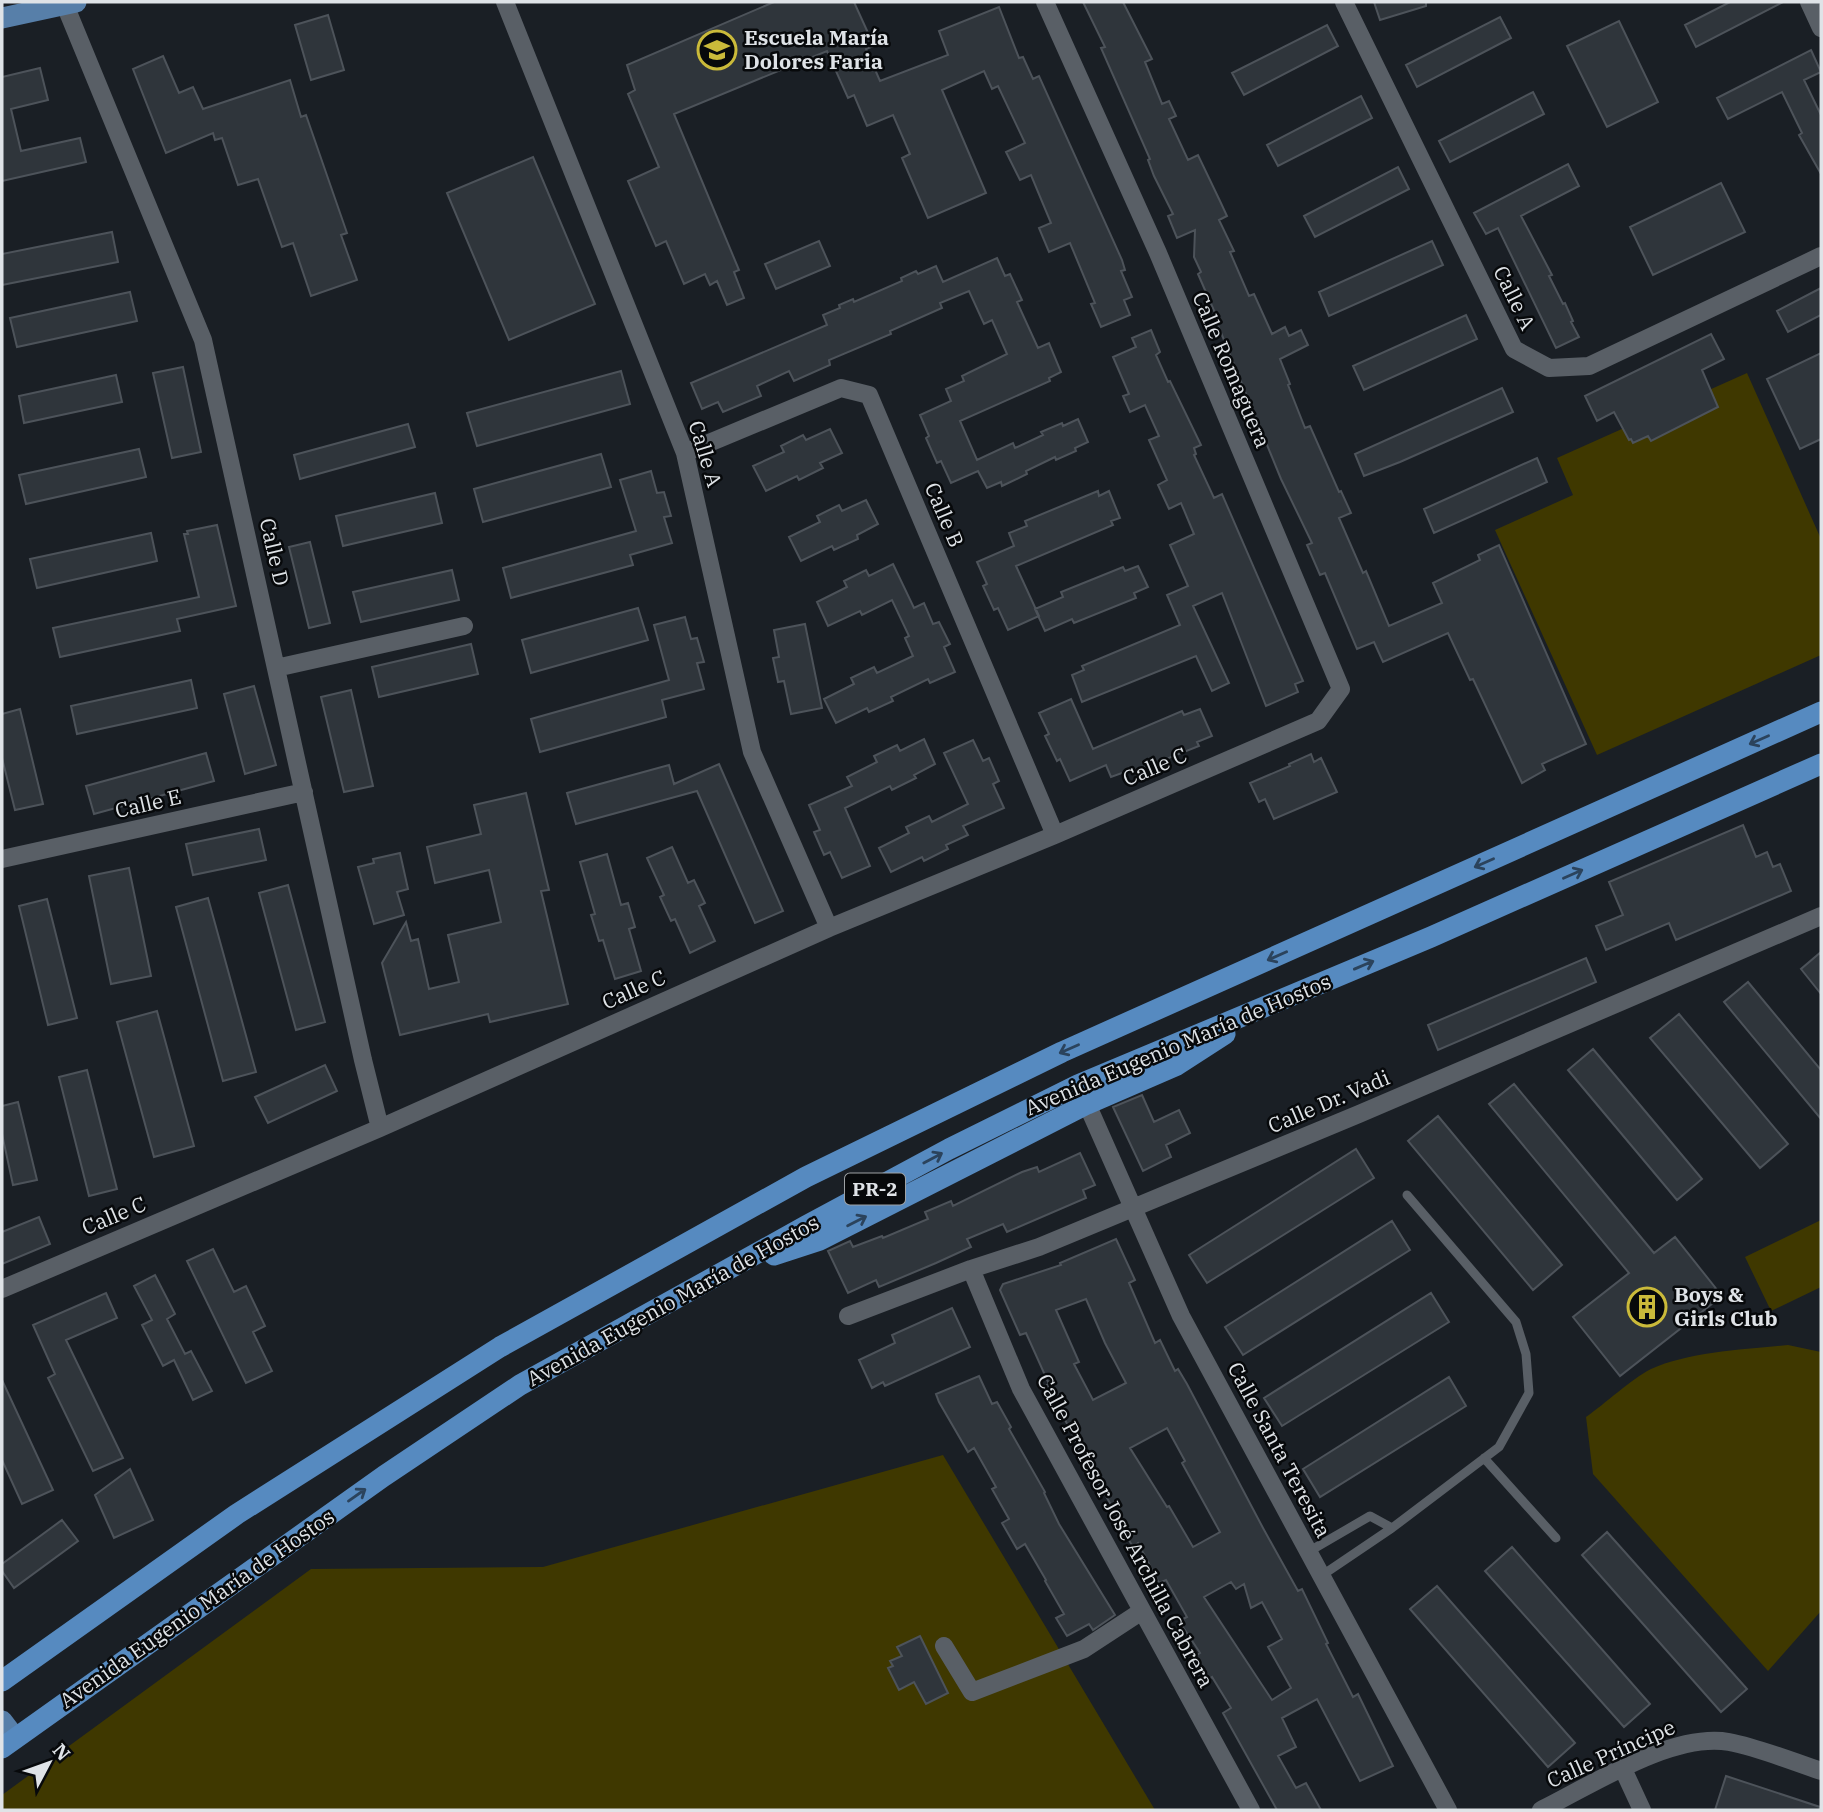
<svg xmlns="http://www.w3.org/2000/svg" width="1823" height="1812" font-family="'IBM Plex Serif',serif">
<rect width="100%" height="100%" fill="#1a1f25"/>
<path fill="#3f3800" d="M1747,373L1821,539V655L1597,755L1495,530L1573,495L1557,458Z
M1821,1220V1287L1771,1311L1745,1257Z
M1788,1345L1821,1352V1611L1768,1671L1593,1474L1586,1417C1605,1404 1631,1379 1651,1369C1688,1352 1747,1349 1788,1345Z
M943,1455L1155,1810H2V1795L311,1569L543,1567Z"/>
<path fill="#2f353b" stroke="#4d535a" stroke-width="2" fill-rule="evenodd" d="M774,2H854L874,46L866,49L880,81L948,55L939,31L999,7L1019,58L1023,57L1033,79L1039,76L1122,260L1125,270L1121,271L1132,297L1124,300L1130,315L1101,327L1091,304L1095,303L1070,243L1049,252L1039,228L1051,223L1031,175L1020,180L1006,152L1025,143L998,86L992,89L984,71L942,90L986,193L928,218L902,158L910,154L893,115L867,126L854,95L848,98L827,51L674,114L739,270L734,272L744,298L727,305L717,281L710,285L705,274L684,284L666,241L656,246L628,181L659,167L628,94L635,90L627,65Z
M1083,2H1123L1152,59L1145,62L1162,104L1169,101L1176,116L1169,119L1188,160L1198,155L1220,201L1227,216L1219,220L1234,251L1230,252L1249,296L1254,294L1272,334L1285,327L1289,336L1301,330L1308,345L1280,359L1290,384L1288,385L1305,428L1310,426L1339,492L1341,491L1351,513L1339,518L1363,573L1366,571L1389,626L1442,603L1433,583L1480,560L1478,555L1499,545L1586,744L1542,764L1545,770L1522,783L1473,679L1470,680L1448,633L1383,662L1374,642L1357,649L1325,573L1320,575L1307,545L1312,543L1281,479L1217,323L1219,322L1198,274L1201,272L1194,257L1195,230L1177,238L1168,216L1173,214L1154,176L1148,160L1150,159L1101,48L1105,47Z
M1374,2H1426V6L1380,20Z
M1730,2H1783L1696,47L1685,25Z
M328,15L344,70L311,80L295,25Z
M1500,17L1511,38L1417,87L1406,65Z
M1619,21L1658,102L1607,127L1567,46Z
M1327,25L1338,46L1244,95L1232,73Z
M1811,50L1821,72L1804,80L1821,115V174L1799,135L1802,133L1782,92L1728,119L1717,98Z
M163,56L179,93L193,87L203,109L290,80L301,117L306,115L347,233L341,235L357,280L311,296L293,243L282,247L258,179L238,185L222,138L215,140L213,133L166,153L133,69Z
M40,68L48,100L11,109L21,151L80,138L86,162L2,181V77Z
M1533,92L1544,114L1450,162L1439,141Z
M1361,96L1372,118L1278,166L1267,145Z
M533,157L595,304L509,340L447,193Z
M1568,164L1579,186L1521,216L1552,275L1549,276L1563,304L1565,303L1573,321L1571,322L1579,337L1556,348L1498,228L1486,234L1474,213Z
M1398,167L1409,189L1315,237L1304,216Z
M1721,183L1745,232L1653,275L1630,227Z
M112,232L118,262L2,285V254Z
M819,241L830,266L776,289L765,264Z
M1432,241L1443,265L1329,316L1319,292Z
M997,258L1005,276L1010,274L1022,300L1017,302L1038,348L1049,343L1061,372L1049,378L1050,381L960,421L977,460L1013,443L1015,448L1043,435L1041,432L1062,423L1063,426L1078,419L1088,442L1075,448L1076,451L1056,460L1055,457L1026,471L1027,474L1002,486L1001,482L987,488L978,471L951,483L941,461L937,463L926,438L929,436L920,415L951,401L946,389L964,381L962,376L1007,354L992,320L984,324L969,291L940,303L942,308L890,331L891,334L829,360L830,365L794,381L789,371L757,386L761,396L723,412L718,402L702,409L691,383L827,325L823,315L840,308L839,305L853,299L854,302L902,281L901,278L916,271L918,274L936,266L943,282Z
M1821,288V315L1788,332L1777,311Z
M130,292L137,321L17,347L10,318Z
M1466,315L1477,339L1364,390L1353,366Z
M1151,330L1160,352L1156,355L1168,382L1170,381L1201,445L1194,448L1196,454L1194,455L1214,498L1222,494L1303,681L1295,684L1298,692L1266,706L1222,593L1193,606L1229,683L1212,691L1196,656L1082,702L1072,675L1084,670L1082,666L1180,625L1167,595L1188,586L1170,545L1194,534L1181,503L1169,509L1158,485L1167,480L1149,440L1159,436L1145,405L1130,412L1123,396L1129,394L1113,357L1136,347L1132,338Z
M1711,334L1724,359L1702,370L1718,407L1651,441L1648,436L1633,443L1631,439L1629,440L1614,412L1597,421L1585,396Z
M1821,353V439L1800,449L1767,379Z
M183,367L201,452L172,458L153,373Z
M621,371L630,404L477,446L467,413Z
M116,375L122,402L24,423L19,396Z
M1502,388L1513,412L1400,462L1364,476L1355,454Z
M408,424L415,447L300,479L294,455Z
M830,429L842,453L820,463L823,468L799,480L797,476L766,491L753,466L784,452L781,446L803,435L806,440Z
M139,449L146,477L26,504L19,475Z
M601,454L611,487L483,522L474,489Z
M1537,458L1547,482L1434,533L1424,509Z
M651,471L657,493L664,492L671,516L664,517L672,543L630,555L633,565L511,598L503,568L636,531L620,480Z
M1098,491L1099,496L1109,491L1120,518L1111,521L1113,525L1016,566L1039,616L1008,630L998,608L994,610L983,586L987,584L977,562L1014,546L1009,533L1027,526L1025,521Z
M435,493L442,523L343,546L336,516Z
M866,500L878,524L857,535L858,539L834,550L832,546L801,561L789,537L820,522L817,516L839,505L842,511Z
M217,525L236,606L177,619L180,631L60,657L53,628L199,597L184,534H188L187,531Z
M151,533L157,561L37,588L30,559Z
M310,542L330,623L309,628L289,547Z
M893,564L914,608L924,603L933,624L939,622L950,644L944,647L955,672L930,683L928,679L891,697L893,701L869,712L867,708L836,723L824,699L854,684L851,678L874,667L877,673L913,656L905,638L909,636L892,600L862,615L860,611L828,626L817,602L847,587L844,581L866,570L869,576Z
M1138,566L1148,587L1134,593L1136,598L1074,623L1072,619L1045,631L1035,609L1063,597L1061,592L1081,584L1123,567L1125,571Z
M452,570L459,600L361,622L353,592Z
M638,608L648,640L531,673L522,640Z
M685,617L691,639L697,638L704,662L697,663L704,689L662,700L666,717L540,752L531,719L669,680L654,625Z
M805,624L822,708L791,714L784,681L778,682L773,658L779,657L774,630Z
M471,644L478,674L379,697L372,667Z
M191,680L197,708L77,734L71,706Z
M254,686L276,765L245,774L224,694Z
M351,690L373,786L344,792L321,697Z
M1071,699L1093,749L1182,711L1184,715L1200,709L1212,736L1197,742L1199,746L1131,773L1130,770L1111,777L1106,765L1070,781L1060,759L1057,761L1045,736L1049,734L1039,713Z
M20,709L43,804L15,810L2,758V714Z
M924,739L935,764L914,775L916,778L892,790L890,786L845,808L870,866L842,878L830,852L824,855L814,832L820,830L809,805L852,786L847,777L877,762L874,756L897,745L900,751Z
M973,740L983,761L989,758L999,781L993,784L1004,808L963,826L968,835L946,845L948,849L924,861L922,857L891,872L879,848L909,833L906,827L929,816L932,822L968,804L944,753Z
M206,753L214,781L94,814L86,786Z
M1311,754L1314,762L1321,758L1337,792L1274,819L1265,799L1259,802L1250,783L1290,766L1289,764Z
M719,764L783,911L755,923L697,791L576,824L567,793L669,765L674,784Z
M526,793L549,890L541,891L568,1004L490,1022L488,1014L400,1035L382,963L406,922L411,941L418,939L429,989L459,982L448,935L501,922L489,870L435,883L427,847L481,834L474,805Z
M1743,825L1756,857L1767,852L1773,867L1780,864L1791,891L1676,940L1669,923L1606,950L1596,926L1623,915L1609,882Z
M259,829L266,860L193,875L186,844Z
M672,847L688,883L694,880L705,903L699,906L715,941L690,953L675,919L671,921L660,897L664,895L647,858Z
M400,853L408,889L397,892L404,915L374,924L358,867L374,863L373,859Z
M607,854L621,905L628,903L635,927L629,929L641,971L615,979L603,940L599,941L591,915L595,914L580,862Z
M129,868L151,976L111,984L89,876Z
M288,885L325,1022L296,1030L259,893Z
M208,898L256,1072L223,1081L176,907Z
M47,899L77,1018L48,1025L19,906Z
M1821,952V994L1801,969Z
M1586,958L1596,982L1438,1050L1428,1025Z
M1748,982L1821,1070V1119L1724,1002Z
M157,1011L194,1146L154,1157L117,1022Z
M1679,1014L1788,1144L1760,1168L1650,1038Z
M1593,1049L1702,1179L1677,1200L1568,1070Z
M325,1065L337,1091L268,1123L255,1097Z
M87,1070L117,1189L89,1196L59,1077Z
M1514,1084L1654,1253L1675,1237L1722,1296L1620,1376L1573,1317L1629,1273L1489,1104Z
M1142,1095L1154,1122L1179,1110L1190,1133L1166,1145L1171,1157L1143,1171L1113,1107Z
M18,1102L37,1180L13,1185L2,1134V1106Z
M1438,1116L1562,1265L1533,1290L1408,1141Z
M1356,1149L1374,1178L1207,1283L1189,1255Z
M1080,1153L1095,1185L1083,1190L1086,1198L1007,1232L1003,1224L967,1239L971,1247L936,1263L879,1287L876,1280L848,1293L828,1251L850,1241L853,1247L882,1236L883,1238L928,1219L925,1212L951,1201L953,1206L1022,1172L1037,1167L1039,1172Z
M39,1217L50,1244L2,1264V1232Z
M1392,1221L1410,1250L1243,1355L1225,1327Z
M1116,1239L1135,1280L1129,1283L1155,1343L1160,1340L1175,1371L1178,1369L1187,1384L1263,1528L1298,1591L1302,1589L1328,1643L1326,1644L1353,1697L1358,1694L1393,1766L1360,1781L1317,1699L1282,1718L1296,1747L1278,1756L1296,1788L1306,1783L1321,1810H1277L1223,1713L1231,1708L1212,1677L1209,1679L1194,1657L1200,1653L1179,1621L1187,1617L1166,1580L1159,1583L1138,1543L1133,1547L1124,1532L1126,1531L1076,1444L1077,1443L1047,1385L1049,1384L1026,1333L1020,1335L1000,1290L1003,1284L1061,1265L1060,1263ZM1086,1299L1105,1343L1126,1383L1093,1400L1074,1364L1079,1362L1056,1310ZM1167,1428L1185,1461L1182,1463L1220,1532L1193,1547L1169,1506L1167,1507L1130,1448ZM1231,1582L1236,1589L1244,1584L1251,1608L1262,1602L1282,1639L1268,1647L1291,1688L1272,1700L1204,1597Z
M213,1249L234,1292L246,1286L265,1326L253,1332L272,1371L246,1383L187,1261Z
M155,1275L175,1314L167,1319L185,1354L191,1351L212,1391L193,1400L174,1360L163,1366L142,1325L152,1320L134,1286Z
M106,1293L117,1318L66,1340L123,1458L93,1471L48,1378L55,1374L33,1325Z
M1431,1293L1449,1322L1282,1426L1264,1398Z
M952,1308L970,1347L885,1386L883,1382L872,1388L859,1360L895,1343L892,1335Z
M979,1376L992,1404L997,1402L1011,1427L1009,1429L1045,1492L1044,1493L1059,1524L1115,1615L1093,1630L1089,1624L1067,1636L1056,1618L1064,1614L1045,1581L1046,1580L1025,1544L1017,1549L1002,1523L1009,1519L992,1489L996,1487L974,1448L968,1452L939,1402L936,1394Z
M1449,1377L1466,1406L1320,1497L1303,1469Z
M2,1380L53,1490L22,1504L2,1460Z
M130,1469L153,1520L114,1538L95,1495Z
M62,1520L78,1541L14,1588L2,1571V1564Z
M1607,1532L1747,1689L1721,1712L1582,1555Z
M1512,1547L1650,1704L1624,1727L1485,1571Z
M1437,1586L1575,1743L1548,1767L1410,1609Z
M920,1636L948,1693L926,1704L914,1682L899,1690L888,1668L893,1666L890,1661L902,1656L897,1647Z
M1726,1776L1820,1807L1819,1810H1715Z"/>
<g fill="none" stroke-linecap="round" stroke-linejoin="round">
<path stroke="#595f66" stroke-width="9" d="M1484,1458L1556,1538
M1308,1552L1370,1516L1392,1528
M1321,1576L1392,1528L1499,1447L1529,1393L1526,1354L1516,1322L1407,1195"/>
<path stroke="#595f66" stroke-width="18" d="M505,2L685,453L752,752L829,928
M1344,2L1514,349L1549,368L1589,366L1821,256
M1809,2L1821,28
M65,5L203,340L363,1060L380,1128
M685,453L841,388L869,395L1055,835
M276,668L464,626
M2,859L304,792
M1087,1104L1181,1316L1448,1810
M971,1269L1021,1389L1251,1810
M2,1289L380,1128L829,928L1055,835L1318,721L1341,689L1158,253L1045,2
M848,1316L971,1269L1039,1247L1359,1114L1821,916
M944,1646L972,1692L1084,1649L1142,1611
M1623,1769L1642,1810
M1541,1810C1592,1785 1672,1732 1729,1742C1760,1748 1791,1761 1821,1771"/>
<path stroke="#577fa9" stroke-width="21" d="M2,18L76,2
M2,1721L15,1738"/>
<path stroke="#568ac0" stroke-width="21" d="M774,1255L820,1240L1087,1104L1177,1065L1225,1034
M2,1681L237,1514L500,1347L806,1177L1062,1052L1821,712
M2,1748L384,1476L520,1385L806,1226L949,1149L1078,1085L1431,937L1821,764"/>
</g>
<defs><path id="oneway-shaft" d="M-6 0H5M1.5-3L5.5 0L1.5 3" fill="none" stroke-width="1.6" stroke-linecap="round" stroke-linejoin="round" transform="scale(1.75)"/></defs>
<g stroke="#2b435c">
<use href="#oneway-shaft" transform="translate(1759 740) rotate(156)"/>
<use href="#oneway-shaft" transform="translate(1484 863) rotate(156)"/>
<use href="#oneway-shaft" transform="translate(1573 874) rotate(-24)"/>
<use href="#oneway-shaft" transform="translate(1277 956) rotate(156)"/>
<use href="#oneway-shaft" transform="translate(1364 965) rotate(-23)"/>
<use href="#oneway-shaft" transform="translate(1069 1049) rotate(156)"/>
<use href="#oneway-shaft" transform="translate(933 1158) rotate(-28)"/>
<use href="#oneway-shaft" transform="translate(857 1221) rotate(-27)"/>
<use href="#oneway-shaft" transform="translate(357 1495) rotate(-35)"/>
</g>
<defs>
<symbol id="school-ring" viewBox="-11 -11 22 22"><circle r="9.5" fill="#07090b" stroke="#caba3a" stroke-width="1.5"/><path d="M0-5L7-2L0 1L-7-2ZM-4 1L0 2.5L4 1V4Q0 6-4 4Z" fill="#caba3a"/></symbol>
<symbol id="building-ring" viewBox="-11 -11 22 22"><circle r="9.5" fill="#07090b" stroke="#caba3a" stroke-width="1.5"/><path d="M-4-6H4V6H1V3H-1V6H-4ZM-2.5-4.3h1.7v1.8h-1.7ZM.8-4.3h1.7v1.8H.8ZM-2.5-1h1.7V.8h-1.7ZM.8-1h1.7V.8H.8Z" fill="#caba3a"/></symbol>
</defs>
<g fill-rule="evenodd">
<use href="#school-ring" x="695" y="28" width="44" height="44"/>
<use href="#building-ring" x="1625" y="1285" width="44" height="44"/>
</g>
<g text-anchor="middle" stroke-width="5" stroke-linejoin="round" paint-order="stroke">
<rect fill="#07090b" stroke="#9ea2a5" stroke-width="2" x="845" y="1173.5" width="60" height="31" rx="5"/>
<g font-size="19" font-weight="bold" fill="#dfe3e7">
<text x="875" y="1196">PR-2</text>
</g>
<g font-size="21" font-weight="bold" fill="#dfe3e7" stroke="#07090b" text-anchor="start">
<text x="744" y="45">Escuela María<tspan x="744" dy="24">Dolores Faria</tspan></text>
<text x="1674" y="1302">Boys &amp;<tspan x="1674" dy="24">Girls Club</tspan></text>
</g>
<g font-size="21" fill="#dfe3e7" stroke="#07090b">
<text transform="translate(1514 298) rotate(64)" y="7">Calle A</text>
<text transform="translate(1231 370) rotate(67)" y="7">Calle Romaguera</text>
<text transform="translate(705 454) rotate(73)" y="7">Calle A</text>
<text transform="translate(944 515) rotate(67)" y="7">Calle B</text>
<text transform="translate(274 552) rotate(77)" y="7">Calle D</text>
<text transform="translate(1155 767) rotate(-23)" y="7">Calle C</text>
<text transform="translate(148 804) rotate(-13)" y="7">Calle E</text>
<text transform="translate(634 990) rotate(-24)" y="7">Calle C</text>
<text transform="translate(1178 1045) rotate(-23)" y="7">Avenida Eugenio María de Hostos</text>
<text transform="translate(1329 1102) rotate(-23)" y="7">Calle Dr. Vadi</text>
<text transform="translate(114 1216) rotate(-23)" y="7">Calle C</text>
<text transform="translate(673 1301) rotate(-29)" y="7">Avenida Eugenio María de Hostos</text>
<text transform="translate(1279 1450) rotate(62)" y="7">Calle Santa Teresita</text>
<text transform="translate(1125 1531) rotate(62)" y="7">Calle Profesor José Archilla Cabrera</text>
<text transform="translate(197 1609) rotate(-35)" y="7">Avenida Eugenio María de Hostos</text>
<text transform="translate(1611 1754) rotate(-24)" y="7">Calle Príncipe</text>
</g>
</g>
<rect width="1823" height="1812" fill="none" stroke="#dfe3e7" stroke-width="7"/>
<g transform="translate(49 1763) rotate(49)" stroke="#07090b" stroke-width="5" paint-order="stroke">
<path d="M0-5L12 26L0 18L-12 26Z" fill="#dfe3e7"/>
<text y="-10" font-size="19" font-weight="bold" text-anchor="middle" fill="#dfe3e7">N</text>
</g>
</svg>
